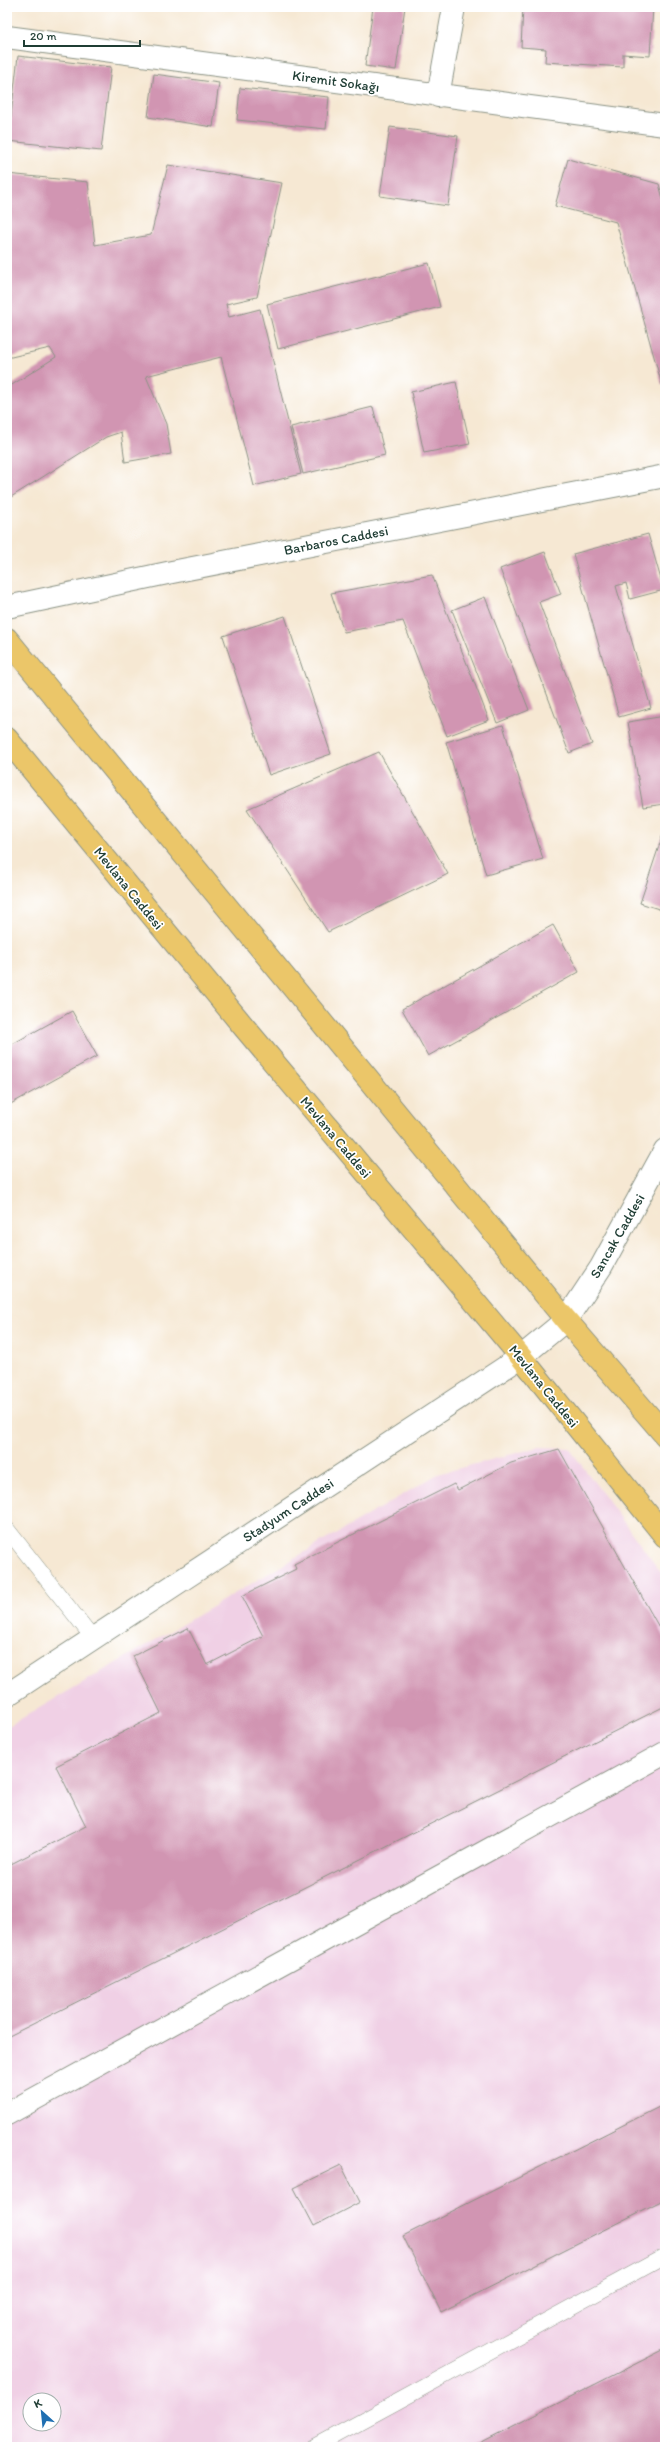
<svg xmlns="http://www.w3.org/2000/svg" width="672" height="2454" font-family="Itim,sans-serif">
<rect width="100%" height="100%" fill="#fff"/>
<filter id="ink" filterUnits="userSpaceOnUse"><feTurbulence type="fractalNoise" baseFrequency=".025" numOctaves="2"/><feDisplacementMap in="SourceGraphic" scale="8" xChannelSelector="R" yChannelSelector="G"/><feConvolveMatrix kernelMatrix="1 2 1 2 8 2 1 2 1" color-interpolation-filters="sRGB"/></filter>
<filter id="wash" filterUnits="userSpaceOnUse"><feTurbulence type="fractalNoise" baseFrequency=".012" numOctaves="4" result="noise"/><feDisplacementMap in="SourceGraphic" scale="16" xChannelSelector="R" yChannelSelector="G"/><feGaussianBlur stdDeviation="0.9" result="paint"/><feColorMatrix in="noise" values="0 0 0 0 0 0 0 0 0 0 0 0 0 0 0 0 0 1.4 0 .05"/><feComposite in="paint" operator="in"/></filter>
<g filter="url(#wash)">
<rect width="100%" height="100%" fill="#f6e8d3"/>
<path fill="#f0d0e5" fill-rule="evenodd" d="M539,1447L569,1448L665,1578V2447H7V1727L438,1474ZM30,2400H54V2424H30Z"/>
<g id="blocks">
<path fill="#d195b2" d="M373,7H405L396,70L365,66Z
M523,7H653L650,56L623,54V67L545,62L546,49L521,47Z
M18,56L111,67L101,151L8,141Z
M154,74L219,83L213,127L148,117Z
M240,88L329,97L326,129L237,120Z
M390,127L458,136L448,206L380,196Z
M568,159L659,184L665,206V384L662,385L616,222L555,206Z
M168,165L282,183L257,297L226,304L229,317L260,309L301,474L254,486L221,357L146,376L166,424L171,454L125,462L121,432L106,437L11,497L7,492V388L56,357L50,348L7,358V174L88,182L95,245L151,235Z
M429,263L440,307L278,349L267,304Z
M456,382L470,444L424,453L411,392Z
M373,407L385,455L303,474L291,427Z
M648,534L664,590L630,599L626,583L616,586L651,708L619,717L573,554Z
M545,552L561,594L539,602L592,744L569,753L500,569Z
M432,575L489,720L447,736L403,621L344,632L331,593Z
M485,597L529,710L497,723L452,610Z
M285,616L331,754L269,775L223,636Z
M665,716V804L643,807L628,722Z
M503,725L543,859L486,875L446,742Z
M379,752L448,874L328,932L247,809Z
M665,828V911L640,903Z
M553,925L579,972L428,1056L402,1009Z
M72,1011L97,1056L7,1106V1047Z
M559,1449L665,1638V1706L7,2037V1866L86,1826L56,1766L161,1713L133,1656L188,1628L207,1665L263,1636L242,1596L296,1569L294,1564L454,1484L458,1490L511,1463Z
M665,2104V2199L441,2312L403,2236Z
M341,2165L360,2202L314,2226L294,2188Z
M665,2349V2447H472L584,2390Z"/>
</g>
</g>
<g filter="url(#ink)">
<use href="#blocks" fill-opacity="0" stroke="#8a9284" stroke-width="1"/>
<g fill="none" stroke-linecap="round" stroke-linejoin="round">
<defs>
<path id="service" d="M7,1529L93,1638
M314,2447L665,2256"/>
<path id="minor" d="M7,37L665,125
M438,96L454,7
M7,2114L665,1753"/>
<path id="tertiary" d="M7,607L172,572L665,476
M7,1695L521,1357L566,1320L601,1267L665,1150"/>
<path id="primary" d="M7,639L566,1320L665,1435
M7,739L244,1027L521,1357L665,1536"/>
</defs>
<use href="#service" stroke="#8a9284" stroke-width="16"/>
<use href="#minor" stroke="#8a9284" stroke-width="24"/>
<use href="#tertiary" stroke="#8a9284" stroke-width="24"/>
<use href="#primary" stroke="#8a9284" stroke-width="24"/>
<use href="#service" stroke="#fff" stroke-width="15"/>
<use href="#minor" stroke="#fff" stroke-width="22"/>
<use href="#tertiary" stroke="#fff" stroke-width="22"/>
<use href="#primary" stroke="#ebc669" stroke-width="22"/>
</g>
</g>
<g text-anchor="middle" stroke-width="3.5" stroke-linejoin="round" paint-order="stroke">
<g font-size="14" fill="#1f3d34" stroke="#fff">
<text transform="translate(336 81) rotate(8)" y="5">Kiremit Sokağı</text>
<text transform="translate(336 540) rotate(-11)" y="5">Barbaros Caddesi</text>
<text transform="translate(129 888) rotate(51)" y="5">Mevlana Caddesi</text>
<text transform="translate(336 1137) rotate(50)" y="5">Mevlana Caddesi</text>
<text transform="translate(617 1236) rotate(-60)" y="5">Sancak Caddesi</text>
<text transform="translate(544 1386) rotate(51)" y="5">Mevlana Caddesi</text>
<text transform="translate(288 1510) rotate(-33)" y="5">Stadyum Caddesi</text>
</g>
</g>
<rect width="672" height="2454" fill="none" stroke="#fff" stroke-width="24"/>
<g transform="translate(42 2412) rotate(333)"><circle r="19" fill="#ffffff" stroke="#a5b1ae"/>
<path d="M0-3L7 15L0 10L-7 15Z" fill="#1f6fb2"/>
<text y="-6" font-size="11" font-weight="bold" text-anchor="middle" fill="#1f3d34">K</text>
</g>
<path d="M24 40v6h116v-6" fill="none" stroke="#1f3d34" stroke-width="2"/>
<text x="30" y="40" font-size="12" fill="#1f3d34" stroke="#ffffff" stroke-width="3" paint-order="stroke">20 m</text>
</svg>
